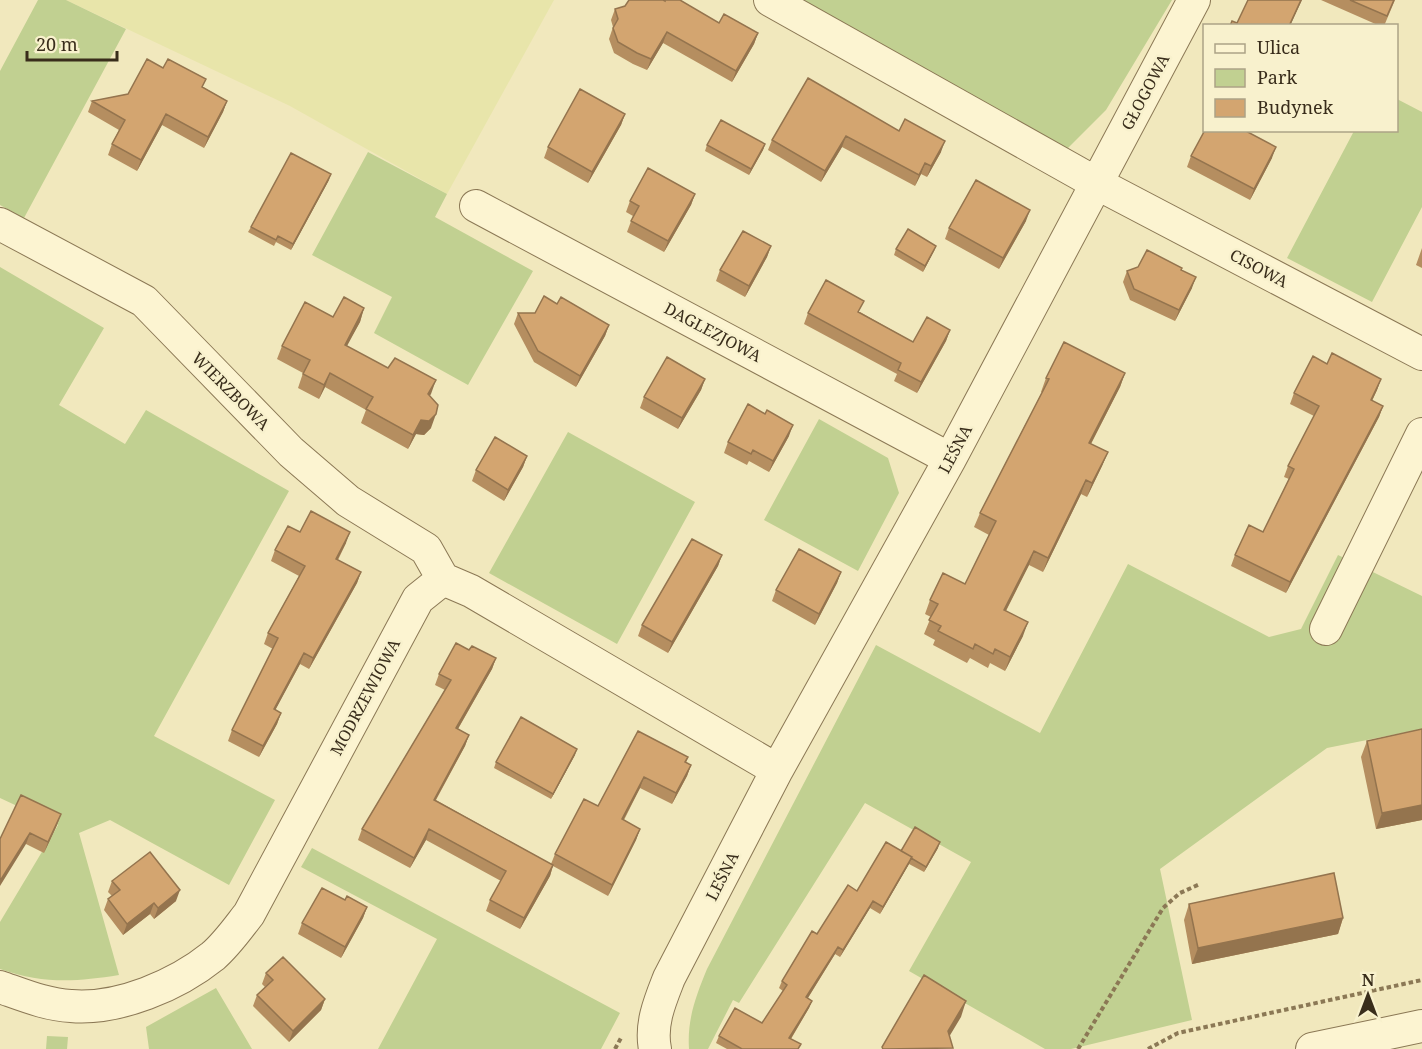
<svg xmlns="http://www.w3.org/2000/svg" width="1422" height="1049" font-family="'Noto Serif',serif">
<rect width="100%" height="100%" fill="#f1e8bd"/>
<path fill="#e8e5aa" d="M66,0H554L447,194L290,106Z"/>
<path fill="#c1d091" d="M38,0H66L126,29L24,218L0,205V71Z
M794,0H1172L1106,110L1065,151Z
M1397,99L1422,112V207L1372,302L1287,258L1354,131L1396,130Z
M368,152L447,194L435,217L533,271L468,385L374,333L392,297L312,255Z
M0,267L104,328L59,405L125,444L146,410L289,491L154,736L275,800L229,885L110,820L79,833L119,975C75,982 43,984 0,969V922L58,825L0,798Z
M819,419L888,458L899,493L858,571L764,520Z
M568,432L695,502L617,644L489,573Z
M1338,555L1422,596V729L1327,748L1160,869L1192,1020L1071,1049H1045L909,971L971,862L865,803L739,1003L733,1000L708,1049H689C687,1019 696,996 707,969L876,645L1040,733L1128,564L1269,637L1301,629Z
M312,848L620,1013L601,1049H378L437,939L301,867Z
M216,988L252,1049H149L146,1027Z
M47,1036L68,1037L67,1049H46Z"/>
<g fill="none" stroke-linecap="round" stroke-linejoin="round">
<defs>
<path id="minor" d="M770,0L1096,183L1422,354
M476,206L950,459
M0,224L144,301L291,452L348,501L426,549L443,579
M443,579L471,591L777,770
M1326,629L1422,434
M0,987C23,995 47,1005 71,1006C119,1010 177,985 213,956C227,944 238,928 249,914L418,599L443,579
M655,1049C650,1024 660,1001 669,978L777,770L950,459L1194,0
M1312,1049L1422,1026"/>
</defs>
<use href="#minor" stroke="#8b7855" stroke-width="34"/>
<path stroke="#8b7855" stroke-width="4" stroke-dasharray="4.5 3" stroke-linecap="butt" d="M615,1049L622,1036
M1078,1049L1163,908L1180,893L1200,884
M1148,1049L1178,1033L1422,980"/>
<use href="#minor" stroke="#fcf4d1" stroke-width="32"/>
</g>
<path fill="#b58e60" d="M1321,0H1395L1384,26H1380Z
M615,9L719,23L758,33L754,44L732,82L663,43L647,70L633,64L614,53L609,39L613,27L611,20Z
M163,68L203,87L227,101L223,112L204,148L162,125L137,171L108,155L112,144L119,130L88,112L92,101L128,94Z
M625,114L621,125L588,183L544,158L548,147Z
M899,131L941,152L927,177L921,174L915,186L842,147L821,182L768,150L772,140Z
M765,144L763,150L749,175L705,151L707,145Z
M1191,156L1272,158L1250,200L1187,167Z
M329,180L291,250L276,242L274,246L248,232L251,227Z
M695,194L691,205L664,252L627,232L633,216L626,212L630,201Z
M1026,221L999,269L945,239L949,228Z
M771,246L767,257L745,297L716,281L720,270Z
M936,246L934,251L923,272L894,255L896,249Z
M1422,248V268L1416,265Z
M1181,270L1192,288L1175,321L1130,300L1123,282L1127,271Z
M557,304L609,325L605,336L576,387L534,362L514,324L518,313H535Z
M364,308L360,322L346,346L430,396L431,428L424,435L416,434L408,449L361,423L366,410L325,387L319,399L298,388L303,373L277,359L282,346L333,317Z
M860,312L913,342L950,330L946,341L917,393L894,381L897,374L804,324L808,313Z
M1125,373L1120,387L1091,444L1108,452L1102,466L1087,497L1081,494L1043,572L1029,565L1006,611L1023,636L1005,671L990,663L988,668L970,658L967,663L933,645L935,640L924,634L931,617L925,614L930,600L965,584L989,535L974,527L980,513L1042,392H1041L1046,378Z
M705,379L701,390L678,429L640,408L644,397Z
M1381,379L1377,390L1372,401L1383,406L1379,417L1286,593L1231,566L1235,555L1263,532L1289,479L1284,477L1288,466L1314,416L1290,404L1294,393Z
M789,436L769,472L749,461L747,465L724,453L728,442Z
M527,456L523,467L504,501L472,481L476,470Z
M300,532L346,543L338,560L361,572L357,583L309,669L300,664L275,710L281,713L277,724L259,757L228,741L232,730L273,649L264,644L268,633L299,576L271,561L275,550Z
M722,555L718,566L668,653L638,636L642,625Z
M841,572L837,583L815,625L772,601L776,590Z
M469,650L496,658L492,669L458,729L469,735L465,746L436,800L551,864L555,854L598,806L638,731L688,757L686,763L691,765L687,776L672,804L640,788L624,820L640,829L636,840L608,896L553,866L550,876L520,929L486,911L490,900L501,881L426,840L410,868L358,840L362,829L445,690L435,685L439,674Z
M1422,729V820L1376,829L1361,757L1367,741Z
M575,755L551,799L494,768L496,762Z
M57,825L44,853L26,844L0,839Z
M938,848L924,872L909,864L880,914L870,908L840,957L835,954L808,998L812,1001L809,1008L791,1039L799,1049H727L716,1043L719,1036L762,1023L783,991L779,988L782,981L817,934L857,891L901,851Z
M112,881L176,901L154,919L150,914L123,935L104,910L108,899L112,896L108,892Z
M345,900L367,907L363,918L341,958L298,934L302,923Z
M1189,904L1343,918L1338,934L1192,964L1184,920Z
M266,973L325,999L321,1010L289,1042L253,1006L257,995L265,987L262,984Z"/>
<path fill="#94744e" d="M1301,0H1302L1290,26H1289Z
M667,32L663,43L647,70L651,59Z
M758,33L754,44L732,82L736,71Z
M227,101L223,112L204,148L208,137Z
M166,114L162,125L137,171L141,160Z
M625,114L621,125L588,183L592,172Z
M846,136L842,147L821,182L825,171Z
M945,141L941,152L927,177L931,166Z
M765,144L763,150L749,175L751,169Z
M1276,147L1272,158L1250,200L1254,189Z
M925,163L921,174L915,186L919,175Z
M331,174L329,180L291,250L293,244Z
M695,194L691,205L664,252L668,241Z
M1030,210L1026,221L999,269L1003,258Z
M771,246L767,257L745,297L749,286Z
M936,246L934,251L923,272L925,266Z
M1196,277L1192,288L1175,321L1179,310Z
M364,308L360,322L340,359L345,345Z
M609,325L605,336L576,387L580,376Z
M950,330L946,341L917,393L921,382Z
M330,373L325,387L319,399L324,385Z
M1125,373L1120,387L1084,457L1089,443Z
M705,379L701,390L678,429L682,418Z
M1381,379L1377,390L1367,411L1371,400Z
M436,380L431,394L423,407L428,394Z
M1383,406L1379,417L1286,593L1290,582Z
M436,414L431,428L424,435L416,434L408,449L413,435L421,420Z
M793,425L789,436L769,472L773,461Z
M1108,452L1102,466L1087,497L1092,483Z
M527,456L523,467L504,501L508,490Z
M1086,480L1081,494L1043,572L1048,558Z
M350,532L346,543L332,570L336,559Z
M1034,551L1029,565L999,624L1004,610Z
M722,555L718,566L668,653L672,642Z
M361,572L357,583L309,669L313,658Z
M841,572L837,583L815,625L819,614Z
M1028,622L1023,636L1005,671L1010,657Z
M304,653L300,664L270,720L274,709Z
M496,658L492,669L452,739L456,728Z
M281,713L277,724L259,757L263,746Z
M469,735L465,746L430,810L434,800Z
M577,749L575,755L551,799L553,794Z
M691,765L687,776L672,804L676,793Z
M644,777L640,788L618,830L622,819Z
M1422,805V820L1376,829L1382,813Z
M61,814L57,825L44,853L48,842Z
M429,829L426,840L410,868L414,858Z
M640,829L636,840L608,896L612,885Z
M30,833L26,844L0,886V881Z
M940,842L938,848L924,872L926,867Z
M912,857L909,864L880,914L883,907Z
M553,865L550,876L520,929L524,918Z
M180,890L176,901L154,919L158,908Z
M873,901L870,908L840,957L843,950Z
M154,903L150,914L123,935L127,924Z
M367,907L363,918L341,958L345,947Z
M1343,918L1338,934L1192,964L1198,948Z
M838,947L835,954L804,1004L806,997Z
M325,999L321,1010L289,1042L293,1031Z
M812,1001L809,1008L787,1045L789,1038Z
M966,1001L961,1017L943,1047L948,1031Z"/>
<path fill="#d3a570" stroke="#94744e" stroke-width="1.5" d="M629,0H663L665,1V0H680L719,23L724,14L758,33L736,71L667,32L651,59L637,53L618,42L613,28L618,19L615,9L625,6Z
M1248,0H1301L1289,26H1230L1232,21L1237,23Z
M1350,0H1394L1387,16Z
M147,59L163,68L168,59L206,79L202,87L227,101L208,137L166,114L141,160L112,144L125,120L92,101L128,94Z
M808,78L899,131L905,119L945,141L931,166L925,163L919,175L846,136L825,171L772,140Z
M580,89L625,114L592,172L548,147Z
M721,120L765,144L751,169L707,145Z
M1205,130H1244L1276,147L1254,189L1191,156Z
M291,153L331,174L293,244L278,236L276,240L251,227Z
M648,168L695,194L668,241L631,221L639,206L630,201Z
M976,180L1030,210L1003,258L949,228Z
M908,229L936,246L925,266L896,249Z
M743,231L771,246L749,286L720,270Z
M1147,250L1182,268L1181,270L1196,277L1179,310L1134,289L1127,271L1138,267Z
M826,280L864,301L858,312L913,342L927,317L950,330L921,382L898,370L901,363L808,313Z
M544,296L557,304L561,297L609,325L580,376L538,351L518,313H535Z
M344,297L364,308L345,345L388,368L395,358L436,380L428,394L438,405L436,414L429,421L421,420L413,435L366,409L373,397L330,373L324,385L303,374L310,360L282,346L305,302L333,317Z
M1064,342L1125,373L1089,443L1108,452L1092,483L1086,480L1048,558L1034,551L1004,610L1028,622L1010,657L995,649L993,654L975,644L973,649L938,631L941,626L929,620L938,604L930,600L943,573L965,584L996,521L980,513L1049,379L1046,378Z
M1332,353L1381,379L1371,400L1383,406L1290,582L1235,555L1249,525L1263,532L1294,469L1288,466L1319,406L1294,393L1313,356L1327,364Z
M667,357L705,379L682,418L644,397Z
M748,404L765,414L767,410L793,425L773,461L753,450L751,454L728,442Z
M495,437L527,456L508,490L476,470Z
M311,511L350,532L336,559L361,572L313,658L304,653L274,709L281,713L263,746L232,730L278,638L268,633L305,566L275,550L288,526L300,532Z
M692,539L722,555L672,642L642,625Z
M799,549L841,572L819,614L776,590Z
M456,643L469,650L472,646L496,658L456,728L469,735L434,800L553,865L524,918L490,900L506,871L429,829L414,858L362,829L451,680L439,674Z
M521,717L577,749L553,794L496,762Z
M1422,729V805L1382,813L1367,741Z
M638,731L688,757L685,762L691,765L676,793L644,777L622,819L640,829L612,885L555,854L584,799L598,806Z
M21,795L61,814L48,842L30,833L0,881V839Z
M915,827L940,842L926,867L911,858L912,857L901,851Z
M886,842L912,857L883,907L873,901L843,950L838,947L806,997L812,1001L789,1038L801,1044L798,1049H742L719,1036L735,1008L762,1023L787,985L782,981L812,931L817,934L848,885L857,891Z
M150,852L180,890L158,908L154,903L127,924L108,899L120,890L112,881Z
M1334,873L1343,918L1198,948L1189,904Z
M322,888L345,900L347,896L367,907L345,947L302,923Z
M283,957L325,999L293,1031L257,995L273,980L266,973Z
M924,975L966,1001L948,1031L953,1048L883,1049L882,1047Z"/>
<g text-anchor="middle" stroke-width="5" stroke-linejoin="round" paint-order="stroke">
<g font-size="16" fill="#392d1b" stroke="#f8f1cd">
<text transform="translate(1145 92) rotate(-62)" y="6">GŁOGOWA</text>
<text transform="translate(1259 268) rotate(28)" y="6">CISOWA</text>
<text transform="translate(713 332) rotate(28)" y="6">DAGLEZJOWA</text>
<text transform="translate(231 391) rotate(45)" y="6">WIERZBOWA</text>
<text transform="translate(955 449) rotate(-62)" y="6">LEŚNA</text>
<text transform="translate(365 697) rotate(-62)" y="6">MODRZEWIOWA</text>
<text transform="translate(722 876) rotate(-63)" y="6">LEŚNA</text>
</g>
</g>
<rect x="1203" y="24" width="195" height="108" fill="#f8f1cd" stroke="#aca386" stroke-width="1.5"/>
<rect x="1215" y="44" width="30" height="9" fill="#fcf4d1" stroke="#aca386" stroke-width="1.5"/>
<text x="1257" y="54" font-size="18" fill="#392d1b">Ulica</text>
<rect x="1215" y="69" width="30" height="18" fill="#c1d091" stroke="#aca386" stroke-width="1.5"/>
<text x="1257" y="84" font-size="18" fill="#392d1b">Park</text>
<rect x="1215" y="99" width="30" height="18" fill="#d3a570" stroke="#aca386" stroke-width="1.5"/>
<text x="1257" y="114" font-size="18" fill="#392d1b">Budynek</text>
<g transform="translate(1368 995)" stroke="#f8f1cd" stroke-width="4.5" paint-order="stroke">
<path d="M0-4.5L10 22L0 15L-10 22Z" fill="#392d1b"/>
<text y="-9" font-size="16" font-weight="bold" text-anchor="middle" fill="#392d1b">N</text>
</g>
<path d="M27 51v9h90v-9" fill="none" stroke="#392d1b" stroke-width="3"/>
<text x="36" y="51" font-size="18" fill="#392d1b" stroke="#f8f1cd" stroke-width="4.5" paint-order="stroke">20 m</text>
</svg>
